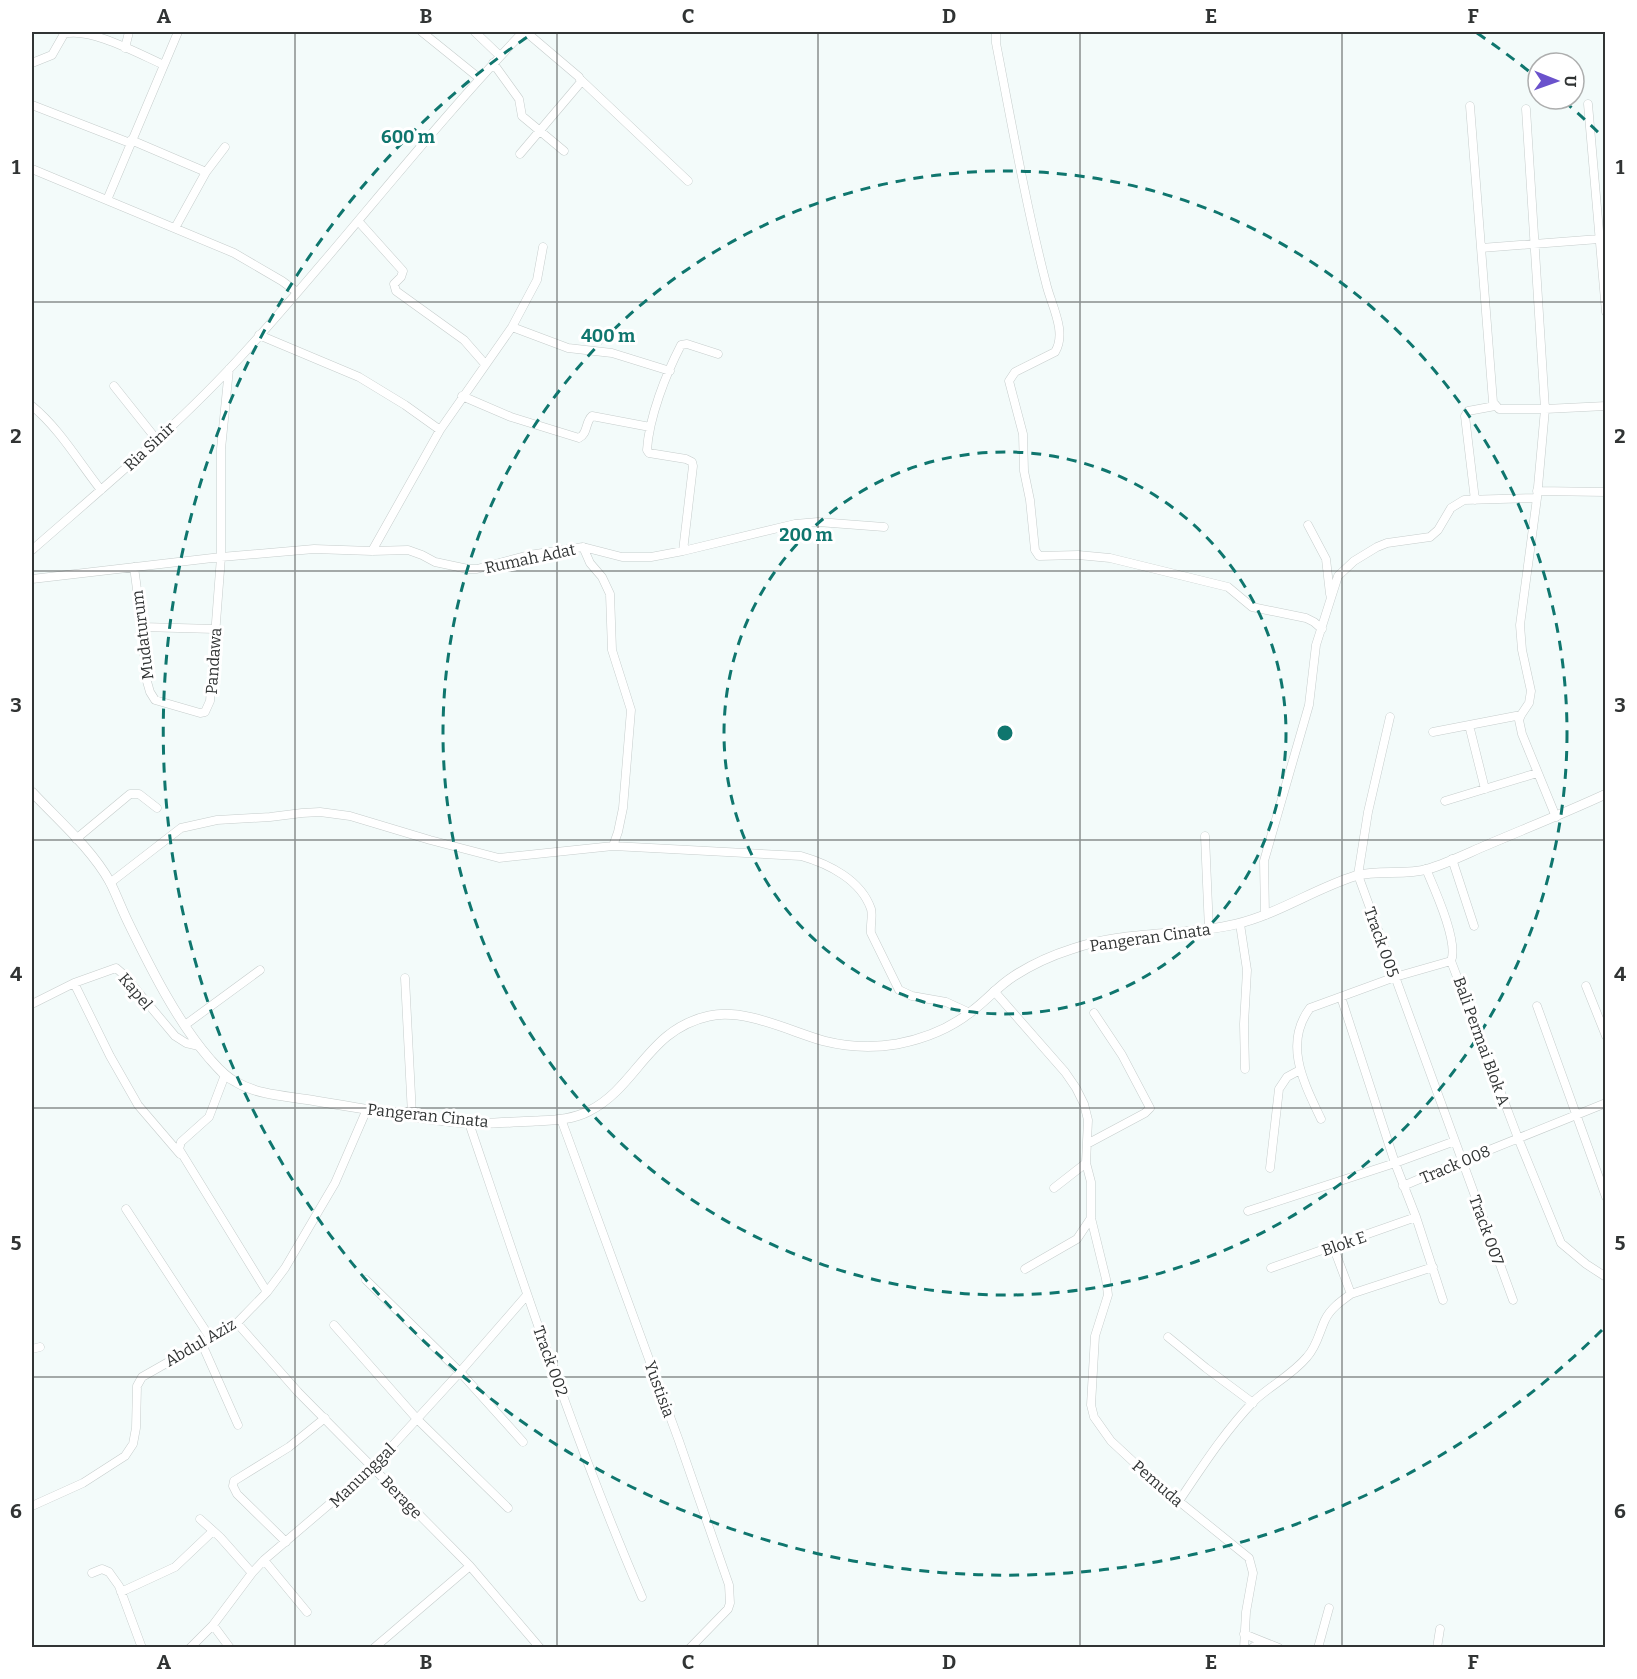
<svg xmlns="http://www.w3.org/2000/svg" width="1637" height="1679" font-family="Bitter,serif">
<rect width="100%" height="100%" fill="#f3fbfa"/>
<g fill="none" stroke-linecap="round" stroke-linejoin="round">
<defs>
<path id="minor" d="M422,32L479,78
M475,32L500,56
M996,32V43C1012,125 1026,206 1047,287C1052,306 1067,333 1055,352L1015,372L1009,381L1023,434L1024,471L1030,500L1035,550L1039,556L1078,555L1110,558L1228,587L1252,607L1306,618L1314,622L1322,629
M125,48L129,32
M32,63L52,55L64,34C91,27 139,54 164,65
M493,63L519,99L522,116L564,151
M581,80L688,181
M1588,104L1606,312
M32,105L130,143
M1470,106L1493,402L1499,409H1545L1606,406
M1526,109L1545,409L1537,498L1520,625L1522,650L1531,691L1529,703L1521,715L1519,720L1522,734L1556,817
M131,140L206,172
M520,154L581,82L579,77L526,32
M32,169L234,253L282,281L297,292
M107,200L178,32
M359,222L403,271L401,277L394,284L396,291L464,340L485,364
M175,228L206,172L225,147
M1481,248L1599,239
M512,327L568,348L612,353L670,371
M259,335L359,377L405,405L440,430
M114,386L157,440
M462,396L511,417L579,438C588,434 585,422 592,416L650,427
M32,406C59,428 79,462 101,490
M1537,491L1606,492
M1475,500L1465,416L1468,411L1495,406
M1308,525L1326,559L1330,594
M32,550C105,486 180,424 245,352C340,247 426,134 523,32
M372,551L440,430L512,327L537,280L543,247
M683,551L693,466L692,462L686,459L649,453L647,450C649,417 666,374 681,345L687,344L718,354
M134,567L142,627L146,678L150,692L155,700L200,713L205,712L210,701L221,557V449L229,369
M32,579L221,557L314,549L372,551L408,550L422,555L435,562L468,569H477L529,555L583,547L622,557H651L683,551L795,524L818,522L884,527
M142,627L215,629
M1390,717L1368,812L1358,875L1513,1300
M1469,725L1485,789
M1433,732L1521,715
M1445,801L1537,773
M1205,836L1209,930
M76,839L130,794H139L157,808
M613,846L801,856C829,864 861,880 871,909C873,916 870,925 871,933L899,990L912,996L946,1002L970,1013
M1452,859L1474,926
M1426,869C1434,888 1459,942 1451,961
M110,883L181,828L217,820L270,817L302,813L320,812L350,816L430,840L499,858L613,846L618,832L623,808L631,710L612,650L610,594L602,577L590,563L583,547
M1265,915L1264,861L1309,705L1316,645L1338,576L1354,561L1377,547L1387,543L1430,537L1438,530L1451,508L1464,500L1537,498
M1240,924L1247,970L1244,1024L1245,1069
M405,978L412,1115
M74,983L110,1056L138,1105L180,1154
M1586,986L1606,1036
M994,991L1065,1072L1076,1088L1084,1104L1088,1120L1086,1163L1091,1182V1218L1106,1279L1108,1295L1095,1336L1091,1405L1094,1417L1111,1441L1154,1481L1249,1558L1253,1573L1246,1612L1244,1648
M1341,997L1395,1163L1455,1141
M32,1004L74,983L116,968L123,974L175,1036L186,1043L199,1046
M1537,1006L1606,1197
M185,1025L260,970
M225,1075L209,1117L181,1142L179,1149L267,1292
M561,1119L679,1441L729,1585L730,1603L728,1609L690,1648
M1321,1119C1304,1083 1283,1044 1310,1008L1395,977L1451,961L1518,1138L1561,1243L1586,1264L1606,1277
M469,1123C523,1282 575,1442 642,1597
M1087,1144L1145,1113L1150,1108L1122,1055L1094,1013
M1270,1168L1279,1089L1287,1077L1300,1070
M1403,1186L1462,1161L1606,1103
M1054,1188L1086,1163
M126,1209L211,1339
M1248,1211L1395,1163L1416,1217L1443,1300
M1333,1246L1351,1294
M1271,1268L1416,1217
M1025,1269L1077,1239L1091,1218
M366,1280L460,1372L523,1442
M237,1323L298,1392L470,1566L540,1648
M334,1325L417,1419L508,1508
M1168,1337L1206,1368L1253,1403
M202,1344L238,1425
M32,1349L40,1347
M1179,1501C1202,1467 1225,1431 1254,1401C1271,1385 1292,1375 1307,1357C1317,1346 1319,1333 1325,1320C1330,1309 1341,1301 1351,1294L1433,1267
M32,1506L83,1483L125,1456L133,1444L136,1428L137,1386L142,1377L237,1323L267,1292L285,1268L335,1183L367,1109
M200,1519L220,1537L252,1573
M286,1542L237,1494L233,1486L234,1481L289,1447L325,1418
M264,1560L307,1612
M92,1573L102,1569L109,1572L119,1586L142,1648
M121,1592L175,1567L213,1531
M213,1625L230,1648
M1244,1634L1279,1648
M190,1648L213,1625L252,1573L264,1560L373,1467L460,1372L527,1295
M374,1648L470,1566
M1252,1648L1257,1644L1265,1643
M1318,1648L1329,1608
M1437,1648L1440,1629"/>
<path id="tertiary" d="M32,792C58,820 91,848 110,882C117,896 122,910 129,924C150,967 177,1021 209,1058C217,1067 225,1077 236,1082C260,1096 289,1096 316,1101C367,1109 419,1120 471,1123C492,1124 514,1122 535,1121C553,1120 572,1120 589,1111C637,1087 648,1029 709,1016C745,1008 789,1031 824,1041C848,1047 873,1048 897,1044C923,1039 951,1028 972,1011C987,1000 998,986 1014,976C1031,965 1053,955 1072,949C1125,930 1182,937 1236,924C1278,914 1314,889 1355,876C1379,869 1404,876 1428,869C1448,863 1468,853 1487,845C1527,828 1567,812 1606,794"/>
</defs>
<use href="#minor" stroke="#c6cdcc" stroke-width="9"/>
<use href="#tertiary" stroke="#c6cdcc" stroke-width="10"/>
<use href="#minor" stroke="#fff" stroke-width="8"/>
<use href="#tertiary" stroke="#fff" stroke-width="9"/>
</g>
<path fill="none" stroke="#313434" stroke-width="1.5" stroke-opacity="0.55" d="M295,32V1648M557,32V1648M818,32V1648M1080,32V1648M1342,32V1648M32,302H1606M32,571H1606M32,840H1606M32,1108H1606M32,1377H1606"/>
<g fill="none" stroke="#0f766e" stroke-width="3" stroke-dasharray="10 8">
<circle cx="1005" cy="733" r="281"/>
<circle cx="1005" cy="733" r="562"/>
<path d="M1602 1330A844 844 0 1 1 533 33M1477 33A844 844 0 0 1 1536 77M1564 101A844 844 0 0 1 1602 136"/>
</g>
<g text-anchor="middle" stroke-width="6" stroke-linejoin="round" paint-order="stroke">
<g font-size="16" fill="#313434" stroke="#fff">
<text transform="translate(149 446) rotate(-43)" y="6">Ria Sinir</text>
<text transform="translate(530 558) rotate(-12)" y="6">Rumah Adat</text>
<text transform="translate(142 635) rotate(-97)" y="6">Mudaturum</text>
<text transform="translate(213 661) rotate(-86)" y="6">Pandawa</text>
<text transform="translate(1150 937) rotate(-8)" y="6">Pangeran Cinata</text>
<text transform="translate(1382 942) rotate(70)" y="6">Track 005</text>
<text transform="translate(136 991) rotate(50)" y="6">Kapel</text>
<text transform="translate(1482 1041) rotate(70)" y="6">Bali Permai Blok A</text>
<text transform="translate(428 1115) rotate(6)" y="6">Pangeran Cinata</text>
<text transform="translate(1455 1164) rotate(-23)" y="6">Track 008</text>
<text transform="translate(1487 1230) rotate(70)" y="6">Track 007</text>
<text transform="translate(1344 1243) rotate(-19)" y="6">Blok E</text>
<text transform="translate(200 1342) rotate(-30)" y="6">Abdul Aziz</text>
<text transform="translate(551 1361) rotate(70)" y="6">Track 002</text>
<text transform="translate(660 1389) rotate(70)" y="6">Yustisia</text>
<text transform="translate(362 1475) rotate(-44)" y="6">Manunggal</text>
<text transform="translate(1158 1483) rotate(41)" y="6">Pemuda</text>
<text transform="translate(402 1497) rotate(46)" y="6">Berage</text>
</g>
</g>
<circle cx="1005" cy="733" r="9" fill="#0f766e" stroke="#fff" stroke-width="3"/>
<g font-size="18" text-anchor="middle" font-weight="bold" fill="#0f766e" stroke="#fff" stroke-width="6" stroke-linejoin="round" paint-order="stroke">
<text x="408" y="143">600 m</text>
<text x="608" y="342">400 m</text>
<text x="806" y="541">200 m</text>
</g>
<rect width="1637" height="1679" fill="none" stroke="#ffffff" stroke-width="66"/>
<g transform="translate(1556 81) rotate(91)"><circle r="28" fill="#ffffff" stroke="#adaeae" stroke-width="1.5"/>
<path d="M0-4.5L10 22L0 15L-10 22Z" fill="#6a52cc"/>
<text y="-9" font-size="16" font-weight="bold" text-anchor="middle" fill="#313434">U</text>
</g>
<rect x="33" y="33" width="1571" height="1613" fill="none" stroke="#313434" stroke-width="2"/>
<g font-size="20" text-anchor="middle" font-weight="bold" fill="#313434">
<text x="164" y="23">A</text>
<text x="426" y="23">B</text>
<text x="688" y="23">C</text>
<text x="949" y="23">D</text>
<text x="1211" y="23">E</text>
<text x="1473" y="23">F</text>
<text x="16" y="174">1</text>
<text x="1620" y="174">1</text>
<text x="16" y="443">2</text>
<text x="1620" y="443">2</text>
<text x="16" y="712">3</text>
<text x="1620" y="712">3</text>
<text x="16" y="981">4</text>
<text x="1620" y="981">4</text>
<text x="16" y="1250">5</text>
<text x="1620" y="1250">5</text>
<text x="16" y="1518">6</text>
<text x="1620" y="1518">6</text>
<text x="164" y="1669">A</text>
<text x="426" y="1669">B</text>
<text x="688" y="1669">C</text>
<text x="949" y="1669">D</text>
<text x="1211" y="1669">E</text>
<text x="1473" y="1669">F</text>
</g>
</svg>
